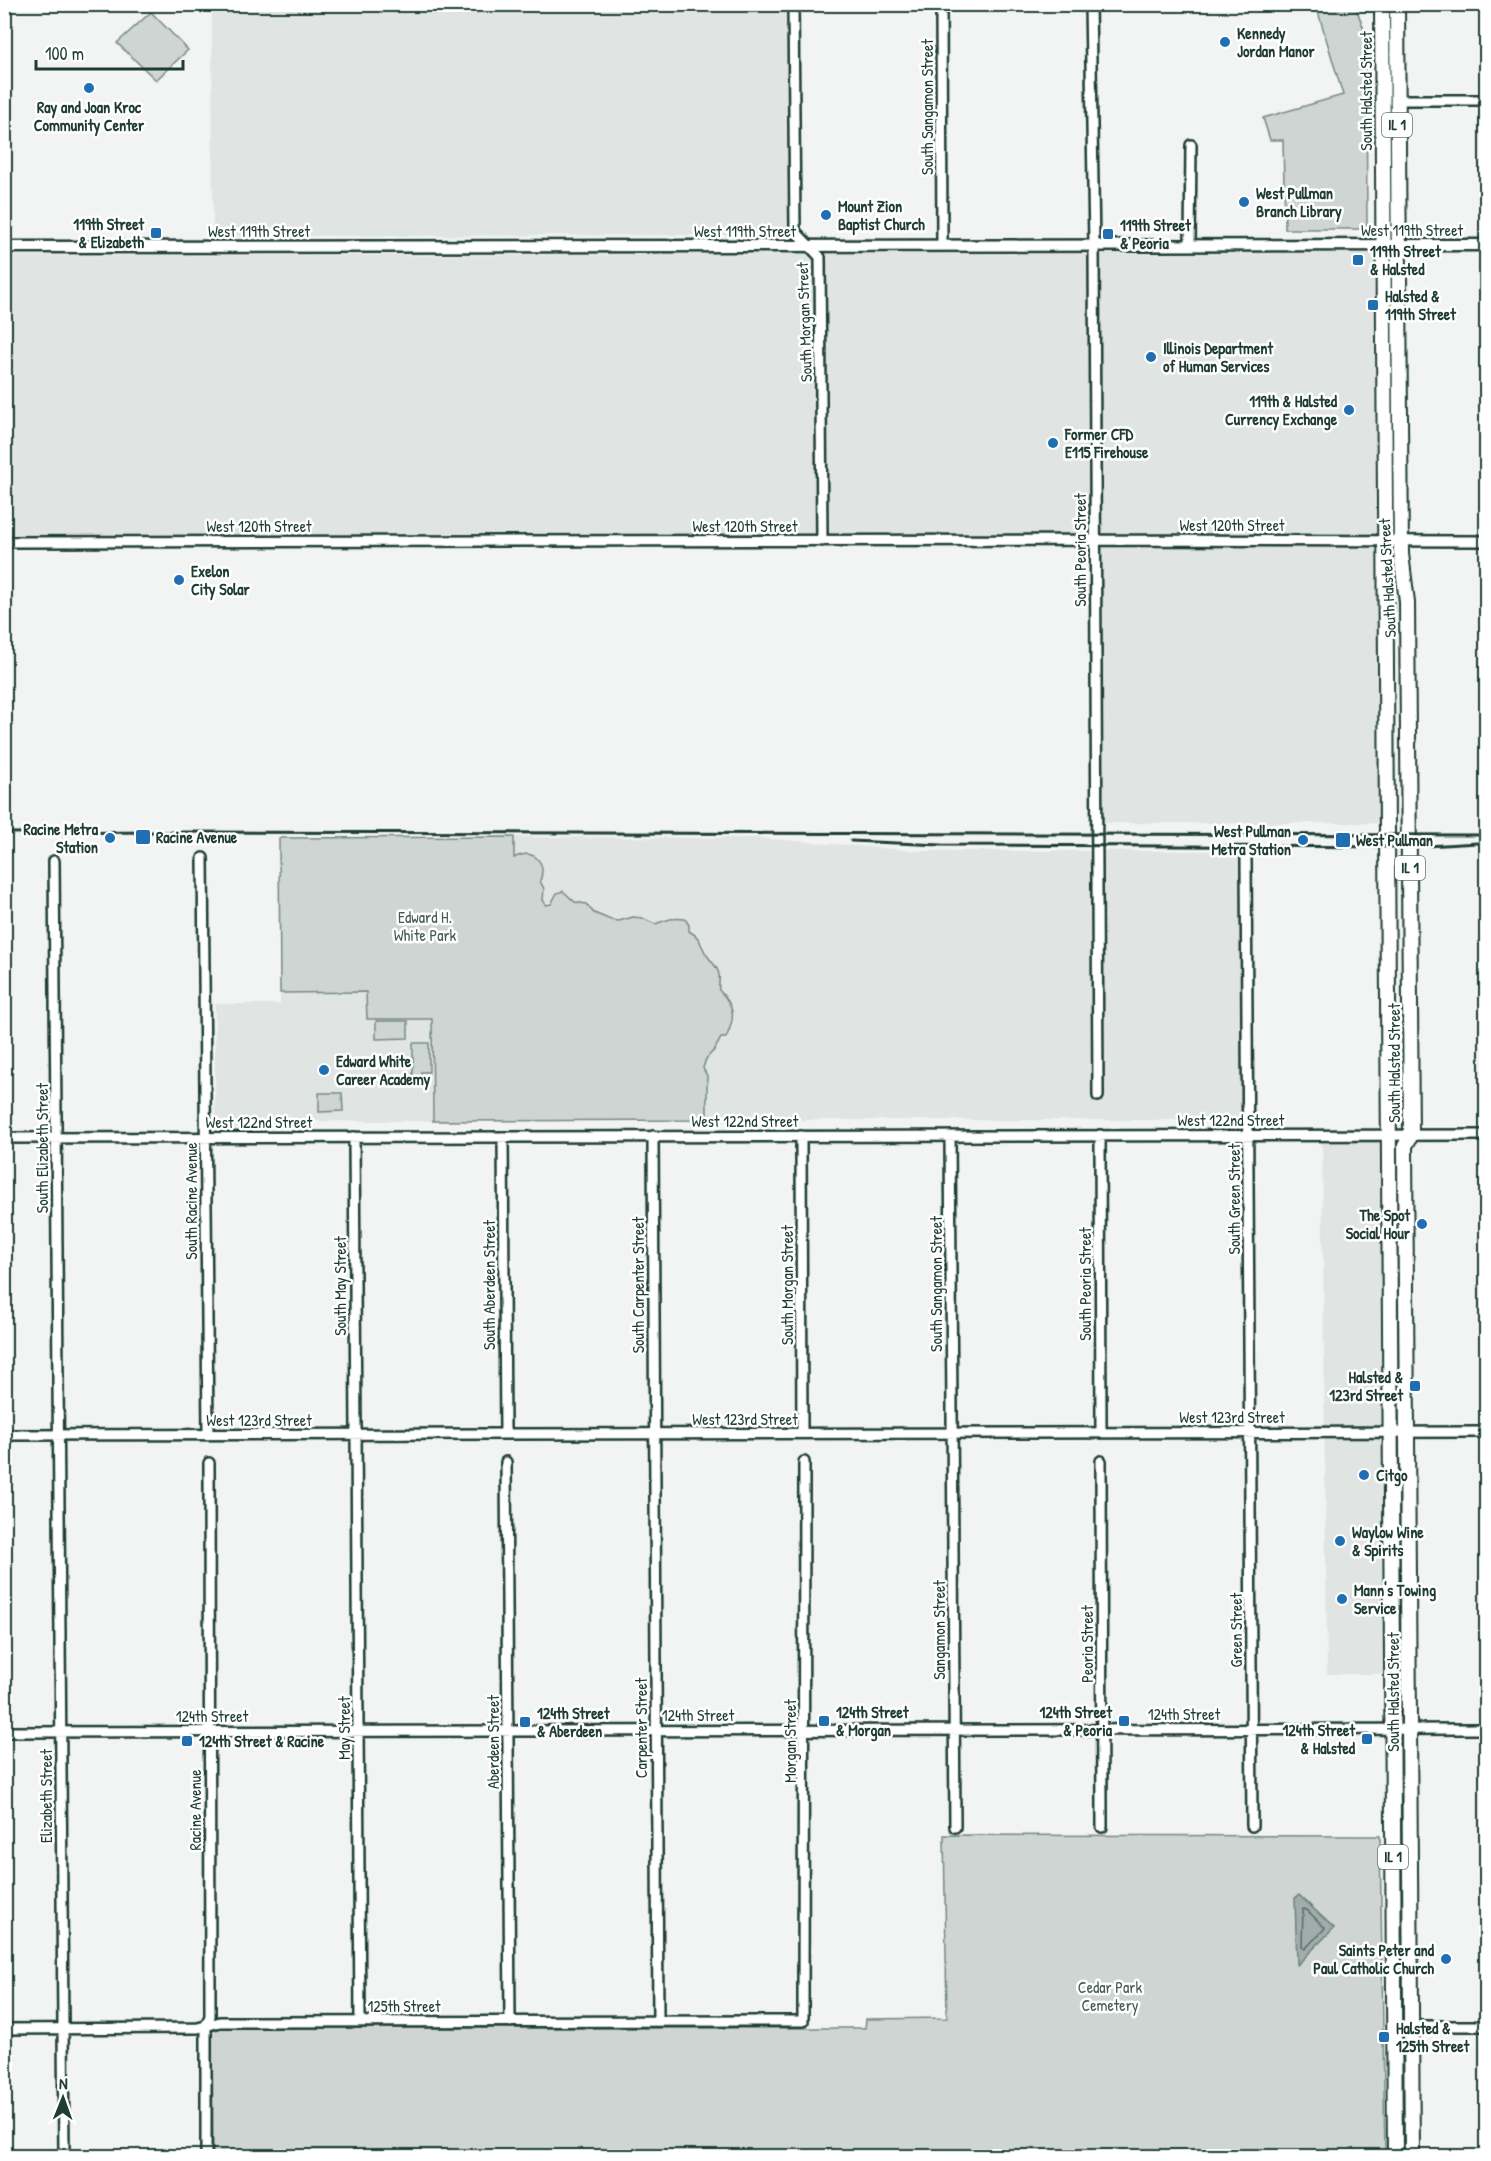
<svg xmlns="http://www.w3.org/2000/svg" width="1491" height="2161" font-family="'Patrick Hand',sans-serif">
<rect width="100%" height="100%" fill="#f2f3f3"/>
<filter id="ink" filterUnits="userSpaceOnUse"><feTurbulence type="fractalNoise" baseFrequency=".0167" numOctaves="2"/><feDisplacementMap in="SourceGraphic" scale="12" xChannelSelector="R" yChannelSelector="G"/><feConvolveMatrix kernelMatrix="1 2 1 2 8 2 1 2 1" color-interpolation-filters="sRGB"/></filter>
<g filter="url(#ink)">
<path fill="#e0e4e3" d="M275,4L789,5L792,235L213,236L212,5Z
M1374,253L1379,823H1099L1096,538L5,540L4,256Z
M514,837L759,838L918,851H1243L1247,1120H707V1076L703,1068L705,1059L715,1049L721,1038L726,1037L733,1020L719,990V975L715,964L707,956L703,943L675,917L665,919L655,924L642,918L633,917L619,921L594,913L590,907L575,902L570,896L555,899L546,905L543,900L544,889L514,859Z
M367,992V1019H433V1121H299L283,1128L215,1127V1004H280V993Z
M1322,1135L1381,1136L1385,1674H1327Z"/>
<path fill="#ced5d3" stroke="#768984" stroke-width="1.5" d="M1316,5H1355L1366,35L1367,229H1285L1283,140H1270L1263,118L1343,95Z
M151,12L188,50L156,80L117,43Z
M514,837V858C533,848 547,861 540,881L544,889L543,900L546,905L551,904L557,893L563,891L575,902L586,904L594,913L611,920L619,921L633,917L642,918L655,924C667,920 672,917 685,919L689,925V931C704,939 700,948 709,958C713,964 718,967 719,975C720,980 718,985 719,990C735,1007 736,1016 726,1038H721L715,1049L706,1059L703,1068L707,1076V1120L433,1121L432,1019H367L366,992L280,993L279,838Z
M376,1021H408V1038L376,1039Z
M413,1043H429V1072H421V1077H413Z
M319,1093H342L343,1111L319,1112Z
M944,1835L1380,1836L1385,2156H213L212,2031L220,2028H865L866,2019L947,2018Z"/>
<path fill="#a1adaa" stroke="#6d807b" stroke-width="1.5" d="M1299,1895L1334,1928L1297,1965L1295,1898Z"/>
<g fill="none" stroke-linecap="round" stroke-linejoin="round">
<path stroke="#536a63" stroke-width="1.5" d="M1303,1909L1307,1910L1325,1928L1305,1949L1302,1946Z"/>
<defs>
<path id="minor" d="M793,4L795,231L820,257L822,541
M941,4L942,245
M1090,4L1094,245L1098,1096
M1397,100H1486
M1190,245L1191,145
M4,542L1095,540L1486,541
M203,858L208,1435
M1246,858L1252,1826
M54,861L64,2156
M1100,1135L1101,1432
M653,1136L658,2021
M801,1136L802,1433
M950,1136L955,1827
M354,1137L360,2021
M503,1137L505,1434
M4,1138L1486,1135
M4,1435L1486,1432
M1101,1461L1102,1827
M506,1462L510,2022
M4,1732L1486,1729
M1394,2026H1486
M4,2029L198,2028L220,2022L803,2021L804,1462
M206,2156V2025L210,2016L209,1463"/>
<path id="tertiary" d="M4,247L1486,245"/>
<path id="primary" d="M1382,4L1395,2156
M1397,4L1401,554L1407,602L1411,1135L1405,1146L1412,2156"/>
</defs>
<use href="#minor" stroke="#1f3d34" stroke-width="14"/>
<use href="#tertiary" stroke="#1f3d34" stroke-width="15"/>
<use href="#primary" stroke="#1f3d34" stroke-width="18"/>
<use href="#minor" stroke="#fff" stroke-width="9"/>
<use href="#tertiary" stroke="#fff" stroke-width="10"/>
<use href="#primary" stroke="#fff" stroke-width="14"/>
<path stroke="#1f3d34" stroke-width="3" d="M4,833L165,832L1486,835
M851,841L941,845L1410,847L1478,843"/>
</g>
</g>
<g fill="#1f6fb2" stroke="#fff" stroke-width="2">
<circle cx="1225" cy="42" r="6"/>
<circle cx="89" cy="88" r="6"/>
<circle cx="1244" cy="202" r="6"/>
<circle cx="826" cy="215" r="6"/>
<rect x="150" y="227" width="12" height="12" rx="3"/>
<rect x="1102" y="228" width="12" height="12" rx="3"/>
<rect x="1352" y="254" width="12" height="12" rx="3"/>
<rect x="1367" y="299" width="12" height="12" rx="3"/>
<circle cx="1151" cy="357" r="6"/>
<circle cx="1349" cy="410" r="6"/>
<circle cx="1053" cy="443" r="6"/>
<circle cx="179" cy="580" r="6"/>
<rect x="135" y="829" width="16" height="16" rx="3"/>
<circle cx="110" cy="838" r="6"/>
<circle cx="1303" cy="840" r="6"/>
<rect x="1335" y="832" width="16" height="16" rx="3"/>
<circle cx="324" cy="1070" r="6"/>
<circle cx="1422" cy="1224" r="6"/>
<rect x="1409" y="1380" width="12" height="12" rx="3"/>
<circle cx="1364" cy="1475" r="6"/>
<circle cx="1340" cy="1541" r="6"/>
<circle cx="1342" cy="1599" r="6"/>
<rect x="818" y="1715" width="12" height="12" rx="3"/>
<rect x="1118" y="1715" width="12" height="12" rx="3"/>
<rect x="519" y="1716" width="12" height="12" rx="3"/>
<rect x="1361" y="1733" width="12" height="12" rx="3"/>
<rect x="181" y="1735" width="12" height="12" rx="3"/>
<circle cx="1446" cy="1959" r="6"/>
<rect x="1378" y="2031" width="12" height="12" rx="3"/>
</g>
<g text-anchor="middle" stroke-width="5" stroke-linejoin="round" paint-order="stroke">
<g fill="#fff" stroke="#627771" stroke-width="1.5">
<rect x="1382" y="113" width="30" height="24" rx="4.5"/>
<rect x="1395" y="856" width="30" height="24" rx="4.5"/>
<rect x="1378" y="1845" width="30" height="24" rx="4.5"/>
</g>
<g font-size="15" font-weight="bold" fill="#1f3d34">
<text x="1397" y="130">IL 1</text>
<text x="1410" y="873">IL 1</text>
<text x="1393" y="1862">IL 1</text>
</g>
<g font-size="16" font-weight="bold" fill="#1f3d34" stroke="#fff" text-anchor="start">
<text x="1237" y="39">Kennedy<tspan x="1237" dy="18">Jordan Manor</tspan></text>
<text x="89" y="113" text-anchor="middle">Ray and Joan Kroc<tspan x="89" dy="18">Community Center</tspan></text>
<text x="1256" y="199">West Pullman<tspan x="1256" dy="18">Branch Library</tspan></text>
<text x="838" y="212">Mount Zion<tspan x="838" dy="18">Baptist Church</tspan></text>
<text x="144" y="230" text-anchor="end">119th Street<tspan x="144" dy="18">&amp; Elizabeth</tspan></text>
<text x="1120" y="231">119th Street<tspan x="1120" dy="18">&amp; Peoria</tspan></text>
<text x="1370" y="257">119th Street<tspan x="1370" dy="18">&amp; Halsted</tspan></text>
<text x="1385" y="302">Halsted &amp;<tspan x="1385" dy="18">119th Street</tspan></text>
<text x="1163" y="354">Illinois Department<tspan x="1163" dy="18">of Human Services</tspan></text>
<text x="1337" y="407" text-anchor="end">119th &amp; Halsted<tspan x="1337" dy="18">Currency Exchange</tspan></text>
<text x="1065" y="440">Former CFD<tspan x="1065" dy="18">E115 Firehouse</tspan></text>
<text x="191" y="577">Exelon<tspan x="191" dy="18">City Solar</tspan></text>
<text x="98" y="835" text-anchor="end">Racine Metra<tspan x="98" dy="18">Station</tspan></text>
<text x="1291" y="837" text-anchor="end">West Pullman<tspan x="1291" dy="18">Metra Station</tspan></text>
<text x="156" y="843">Racine Avenue</text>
<text x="1356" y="846">West Pullman</text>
<text x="336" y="1067">Edward White<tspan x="336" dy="18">Career Academy</tspan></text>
<text x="1410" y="1221" text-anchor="end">The Spot<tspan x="1410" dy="18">Social Hour</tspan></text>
<text x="1403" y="1383" text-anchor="end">Halsted &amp;<tspan x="1403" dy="18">123rd Street</tspan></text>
<text x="1376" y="1481">Citgo</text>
<text x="1352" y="1538">Waylow Wine<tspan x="1352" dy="18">&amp; Spirits</tspan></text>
<text x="1354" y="1596">Mann's Towing<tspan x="1354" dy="18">Service</tspan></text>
<text x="836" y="1718">124th Street<tspan x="836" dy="18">&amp; Morgan</tspan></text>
<text x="1112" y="1718" text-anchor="end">124th Street<tspan x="1112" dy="18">&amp; Peoria</tspan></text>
<text x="537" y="1719">124th Street<tspan x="537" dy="18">&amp; Aberdeen</tspan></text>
<text x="1355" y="1736" text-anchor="end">124th Street<tspan x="1355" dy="18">&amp; Halsted</tspan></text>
<text x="199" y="1747">124th Street &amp; Racine</text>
<text x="1434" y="1956" text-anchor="end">Saints Peter and<tspan x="1434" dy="18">Paul Catholic Church</tspan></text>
<text x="1396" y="2034">Halsted &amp;<tspan x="1396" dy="18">125th Street</tspan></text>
</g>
<g font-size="16" fill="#1f3d34" stroke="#fff">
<text transform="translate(1366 91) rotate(-90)" y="6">South Halsted Street</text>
<text transform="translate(927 107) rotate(-90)" y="6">South Sangamon Street</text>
<text x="1412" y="236">West 119th Street</text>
<text x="259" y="237">West 119th Street</text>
<text x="745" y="237">West 119th Street</text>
<text transform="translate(804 322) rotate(-92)" y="6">South Morgan Street</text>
<text x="1232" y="531">West 120th Street</text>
<text x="259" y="532">West 120th Street</text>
<text x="745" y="532">West 120th Street</text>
<text transform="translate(1080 550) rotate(-90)" y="6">South Peoria Street</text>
<text transform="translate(1387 578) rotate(-93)" y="6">South Halsted Street</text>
<text transform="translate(1394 1063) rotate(-90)" y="6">South Halsted Street</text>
<text x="1231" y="1126">West 122nd Street</text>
<text x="745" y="1127">West 122nd Street</text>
<text x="259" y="1128">West 122nd Street</text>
<text transform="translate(42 1148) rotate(-90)" y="6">South Elizabeth Street</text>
<text transform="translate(1234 1199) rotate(-90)" y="6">South Green Street</text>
<text transform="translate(191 1201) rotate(-90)" y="6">South Racine Avenue</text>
<text transform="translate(936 1284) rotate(-90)" y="6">South Sangamon Street</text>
<text transform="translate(1085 1284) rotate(-90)" y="6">South Peoria Street</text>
<text transform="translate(489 1285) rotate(-90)" y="6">South Aberdeen Street</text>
<text transform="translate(638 1285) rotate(-90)" y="6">South Carpenter Street</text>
<text transform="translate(787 1285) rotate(-90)" y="6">South Morgan Street</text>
<text transform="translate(340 1286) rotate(-90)" y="6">South May Street</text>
<text x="1232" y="1423">West 123rd Street</text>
<text x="745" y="1425">West 123rd Street</text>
<text x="259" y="1426">West 123rd Street</text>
<text transform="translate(939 1630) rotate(-90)" y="6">Sangamon Street</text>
<text transform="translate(1236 1630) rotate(-90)" y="6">Green Street</text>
<text transform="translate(1087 1644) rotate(-90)" y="6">Peoria Street</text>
<text transform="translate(1393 1692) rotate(-90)" y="6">South Halsted Street</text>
<text x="1184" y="1720">124th Street</text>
<text x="698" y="1721">124th Street</text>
<text x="212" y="1722">124th Street</text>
<text transform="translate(344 1728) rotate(-90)" y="6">May Street</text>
<text transform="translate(641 1728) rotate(-90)" y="6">Carpenter Street</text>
<text transform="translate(790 1741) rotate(-90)" y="6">Morgan Street</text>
<text transform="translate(493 1742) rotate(-90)" y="6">Aberdeen Street</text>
<text transform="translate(46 1796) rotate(-90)" y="6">Elizabeth Street</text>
<text transform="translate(195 1810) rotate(-90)" y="6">Racine Avenue</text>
<text x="404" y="2012">125th Street</text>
</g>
<g font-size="16" fill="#425b54" stroke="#fff">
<text x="425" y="923">Edward H.<tspan x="425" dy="18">White Park</tspan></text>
<text x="1110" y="1993">Cedar Park<tspan x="1110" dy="18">Cemetery</tspan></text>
</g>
</g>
<rect width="1491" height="2161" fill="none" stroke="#fff" stroke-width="24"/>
<rect x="12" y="12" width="1467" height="2137" fill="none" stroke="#1f3d34" stroke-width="2" filter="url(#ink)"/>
<g transform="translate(63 2098) rotate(1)" stroke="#ffffff" stroke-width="4.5" paint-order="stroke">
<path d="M0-4.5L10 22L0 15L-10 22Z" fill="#1f3d34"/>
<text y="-9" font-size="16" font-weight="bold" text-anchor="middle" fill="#1f3d34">N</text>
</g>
<path d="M36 60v9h147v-9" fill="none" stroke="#1f3d34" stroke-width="3"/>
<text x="45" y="60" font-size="18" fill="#1f3d34" stroke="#ffffff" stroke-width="4.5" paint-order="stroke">100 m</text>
</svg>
